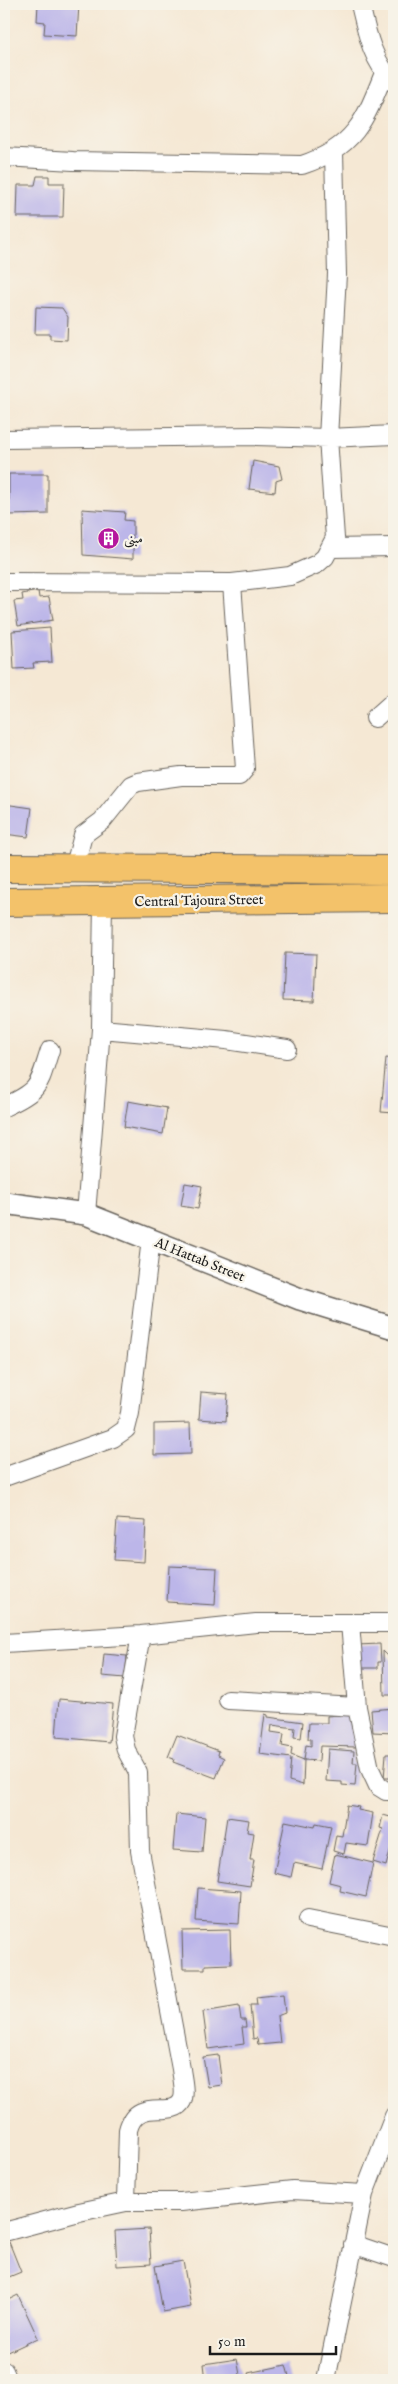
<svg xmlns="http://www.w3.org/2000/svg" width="398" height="2384" font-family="'IM FELL English',Amiri,serif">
<rect width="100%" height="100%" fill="#f7f3e8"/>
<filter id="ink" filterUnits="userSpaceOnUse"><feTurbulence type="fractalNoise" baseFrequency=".02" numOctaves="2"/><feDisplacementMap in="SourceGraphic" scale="10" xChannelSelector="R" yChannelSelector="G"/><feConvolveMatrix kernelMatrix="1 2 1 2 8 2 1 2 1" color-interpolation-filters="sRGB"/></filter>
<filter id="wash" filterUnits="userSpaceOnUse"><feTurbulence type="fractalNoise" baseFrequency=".0096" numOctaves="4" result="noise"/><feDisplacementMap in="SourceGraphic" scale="20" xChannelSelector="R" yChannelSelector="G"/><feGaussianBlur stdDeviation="1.12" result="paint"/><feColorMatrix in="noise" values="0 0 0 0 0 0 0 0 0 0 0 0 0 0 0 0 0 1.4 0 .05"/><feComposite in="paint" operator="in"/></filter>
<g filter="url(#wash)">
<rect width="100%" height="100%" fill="#f5e8d4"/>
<g id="blocks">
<path fill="#bcb6e9" d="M38,4H79L77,36L44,34L45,22L37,21Z
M37,176H49V183H64L63,217H17L18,185H35Z
M36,307L62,308L68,317L67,340L50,339V334H35Z
M253,461L279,466L282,479L276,481L275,492L249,489Z
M9,474H48V514L9,515Z
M82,509L125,512L124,520L133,521V559L83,555Z
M38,591L39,598L49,597L53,620L18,626L14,601L23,600L22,594Z
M50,628L52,662L33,663L34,668L14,669L12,631Z
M4,804L32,808L28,837L4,834Z
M285,953L316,954L314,1001L283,1000Z
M386,1058L394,1059V1113L381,1112Z
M128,1101L167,1108L163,1134L124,1127Z
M185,1183L202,1186L198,1209L181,1206Z
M201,1392L228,1394L226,1421L199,1419Z
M190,1423L191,1454L154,1455V1424Z
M117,1519L146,1521L144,1562L114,1560Z
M169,1566L217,1568L215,1605L167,1602Z
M380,1644L381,1662H378V1668H360L357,1645Z
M383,1651L394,1662V1695H384Z
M104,1654L127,1656L125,1678L102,1676Z
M59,1699L113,1704L109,1742L56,1737Z
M394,1708V1733L373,1732L371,1710Z
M265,1714L268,1715V1717L303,1722L301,1738L294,1737L295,1728L272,1725L271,1732L284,1734L282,1746L292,1748L291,1755L304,1760L303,1785L289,1781L291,1758L260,1754Z
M339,1715L353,1716L357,1747L320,1746L319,1761L304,1760L306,1745L311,1746V1739H308L309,1723H327V1716Z
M177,1735L219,1751L218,1755L224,1758L216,1778L173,1762L174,1759L168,1757Z
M328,1749L354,1751L353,1763H357L355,1786L342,1785V1782L326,1781Z
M386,1754H394V1778H384Z
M347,1805L359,1807L358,1810L373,1813L368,1846L346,1843L344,1854L333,1851L336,1835L342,1836Z
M176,1814L205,1817L202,1852L173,1850Z
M383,1815L394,1818V1836L386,1866L373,1862L383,1829L380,1828Z
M227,1817L249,1820L247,1832L254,1833L250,1860H254L250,1886L217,1881Z
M285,1821L315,1827L316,1823L331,1826L322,1869L294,1863L291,1877L274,1873Z
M335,1854L373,1863L366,1897L340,1891L341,1885L329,1882Z
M198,1888L241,1891L239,1924L196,1921Z
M230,1930L231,1964L205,1965V1969H183L182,1931Z
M283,1994L285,2013L277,2016L280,2043L258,2045L257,2038L253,2039L250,2005H257L256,1997Z
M239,2006L241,2020H245L246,2027H242L244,2044L208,2049L203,2012Z
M218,2055L222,2085L208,2087L203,2057Z
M149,2229L151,2264L117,2266L115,2231Z
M9,2242L21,2272L4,2279V2244Z
M183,2261L191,2307L163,2312L155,2266Z
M18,2295L38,2338L4,2354V2302Z
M237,2359L241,2380H206L204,2364Z
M286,2365L290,2380H250L248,2373Z"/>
</g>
</g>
<g filter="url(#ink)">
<use href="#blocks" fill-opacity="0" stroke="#68635c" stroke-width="1"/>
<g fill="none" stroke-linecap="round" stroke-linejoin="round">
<defs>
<path id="minor" d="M360,4C367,34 372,60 394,83
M4,157L73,161L302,165C354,148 365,121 384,73
M4,439L255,436L328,438L394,435
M331,548L394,547
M4,582L232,583L290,576L317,564L325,557L335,538L328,438L337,274L334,152
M375,718L394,701
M74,869L83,835L102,821L131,785L138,782L181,776H239L245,769L232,583
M101,1029L226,1040L287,1049
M4,1107C41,1090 38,1087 50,1050
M86,1214L101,1029L103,901
M4,1477L113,1438L126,1429L130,1413L151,1239
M350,1623L357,1707L370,1769L378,1786L386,1791H394
M4,1643L141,1635L256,1623H394
M228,1700L357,1707
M308,1919L394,1936
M126,2202L128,2130C137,2095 172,2120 182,2101C186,2093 182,2078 181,2069L140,1851L138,1772L126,1750L123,1736L141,1635
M4,2232L79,2212L126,2202H181L293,2190L364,2194
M353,2244L394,2258
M4,2371L8,2380
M326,2380L364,2194L394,2116"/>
<path id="tertiary" d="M4,1203L86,1214L300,1299L394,1328"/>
<path id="primary" d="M4,868L394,870
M4,902L394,898"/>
</defs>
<use href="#minor" stroke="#68635c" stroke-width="20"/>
<use href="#tertiary" stroke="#68635c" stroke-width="24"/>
<use href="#primary" stroke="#68635c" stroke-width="30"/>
<use href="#minor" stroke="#fff" stroke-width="18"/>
<use href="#tertiary" stroke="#fff" stroke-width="21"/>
<use href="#primary" stroke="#f3c26a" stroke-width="28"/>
</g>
</g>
<defs>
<symbol id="building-disc" viewBox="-11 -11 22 22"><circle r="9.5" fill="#b5179e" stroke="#f7f3e8"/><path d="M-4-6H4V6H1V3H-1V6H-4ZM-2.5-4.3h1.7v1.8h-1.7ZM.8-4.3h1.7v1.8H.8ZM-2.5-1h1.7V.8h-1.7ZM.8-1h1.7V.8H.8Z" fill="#fff"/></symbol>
</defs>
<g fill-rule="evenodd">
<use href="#building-disc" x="96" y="526" width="25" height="25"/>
</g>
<g text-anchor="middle" stroke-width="4.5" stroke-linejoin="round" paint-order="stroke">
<g font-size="14" fill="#1c1c1c" stroke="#f7f3e8" text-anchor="start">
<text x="124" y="543">مبنى</text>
</g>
<g font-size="14" fill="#1c1c1c" stroke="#f7f3e8">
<text transform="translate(199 900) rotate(-1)" y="5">Central Tajoura Street</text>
<text transform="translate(200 1259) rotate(22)" y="5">Al Hattab Street</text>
</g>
</g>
<rect width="398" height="2384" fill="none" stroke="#f7f3e8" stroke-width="20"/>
<path d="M210 2346v8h126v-8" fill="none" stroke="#1c1c1c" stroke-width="2.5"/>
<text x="218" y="2346" font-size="15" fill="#1c1c1c" stroke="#f7f3e8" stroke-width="4" paint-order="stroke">50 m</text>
</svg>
